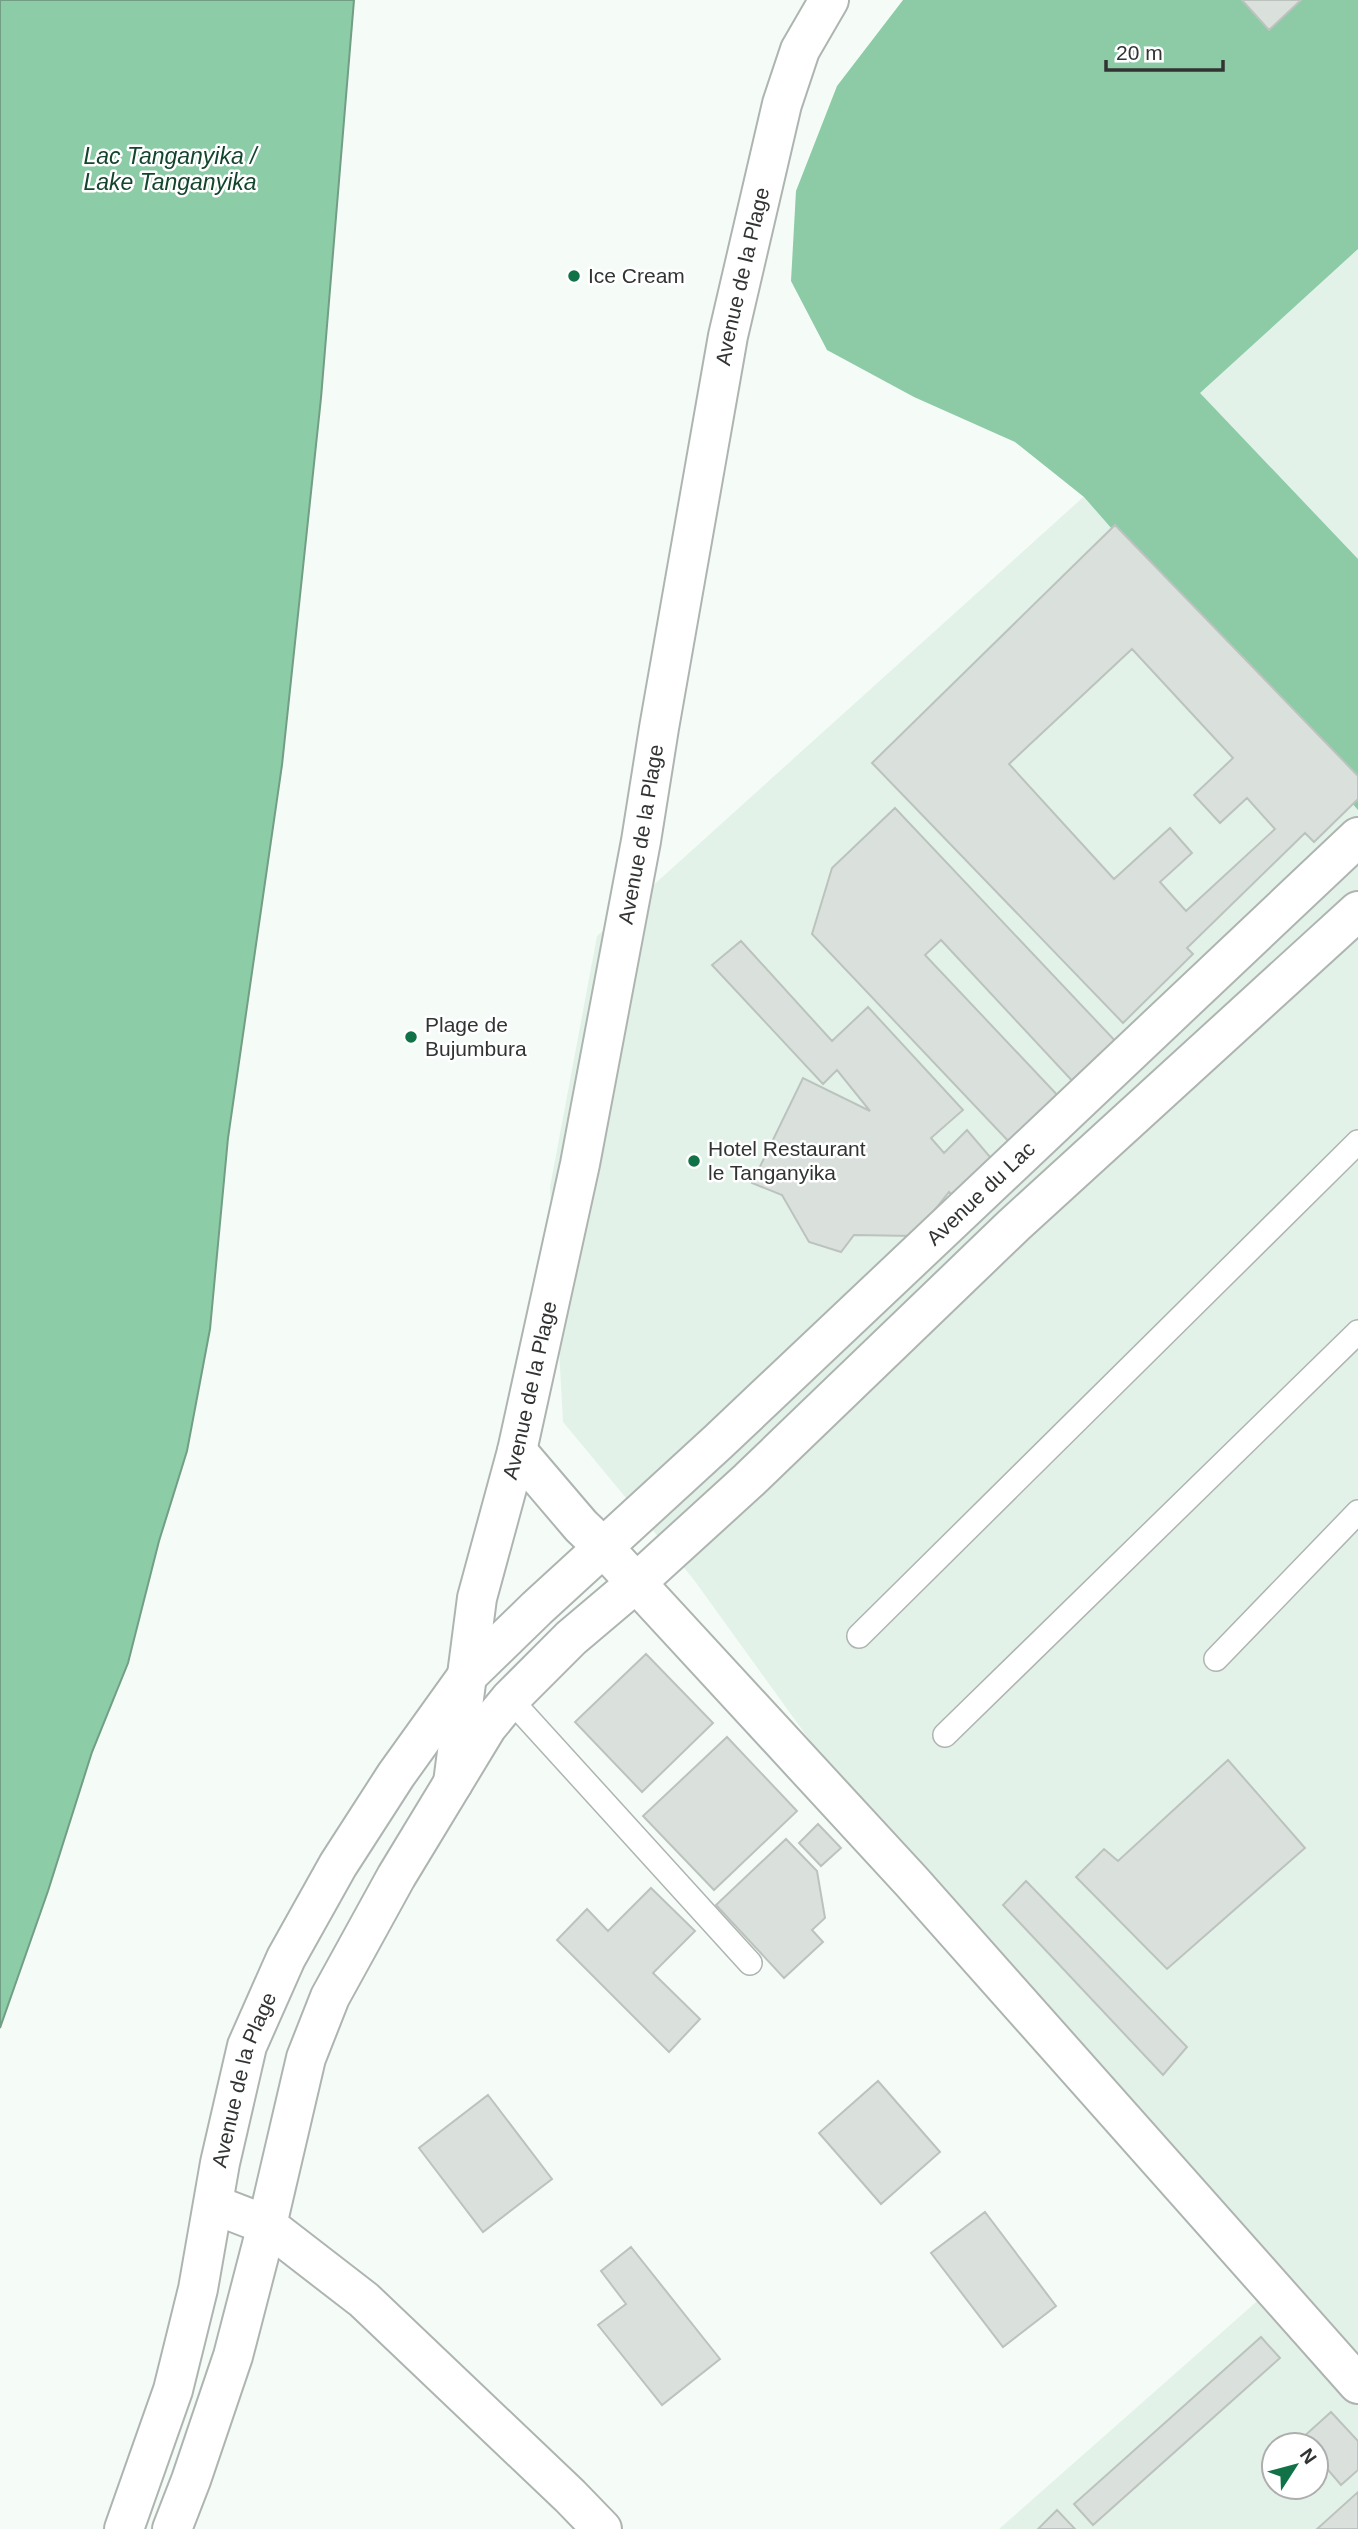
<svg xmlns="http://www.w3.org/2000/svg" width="1358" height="2529" font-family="Arial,sans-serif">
<rect width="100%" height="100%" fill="#f5fcf7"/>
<path fill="#e3f2e9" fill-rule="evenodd" d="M1358,249V2529H999L1272,2288L912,1882L694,1580L563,1422L550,1187L597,936ZM1274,2445H1316V2487H1274Z"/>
<path fill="#8ccba6" d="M903,0H1358V249L1200,393L1358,559V810L1084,497L1015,442L914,397L827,350L791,281L796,191L837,86Z"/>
<path fill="#8ccca7" stroke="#719e84" stroke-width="2" d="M0,0H354L321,398L282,765L228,1138L210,1329L187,1451L159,1541L128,1663L92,1752L48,1891L0,2028Z"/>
<path fill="#dae1dd" stroke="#bcc3be" stroke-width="2" fill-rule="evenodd" d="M1242,0H1301L1269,30Z
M1115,525L1358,776V799L1314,842L1305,833L1187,948L1193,954L1123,1023L872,763ZM1132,649L1233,758L1194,795L1220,823L1247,798L1275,829L1186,911L1160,882L1192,853L1170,828L1114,879L1009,764Z
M895,808L1120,1046L1077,1086L941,940L925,955L1062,1100L1013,1146L812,934L832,868Z
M741,941L832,1041L868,1007L963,1110L931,1138L944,1153L967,1130L996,1164L957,1199L949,1192L914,1236L854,1235L841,1252L809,1242L782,1195L752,1183L803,1078L870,1111L837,1070L823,1084L712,965Z
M646,1654L713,1723L642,1792L575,1722Z
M727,1737L797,1811L714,1890L643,1816Z
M1228,1760L1305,1848L1167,1969L1076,1877L1104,1849L1118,1861Z
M818,1824L841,1848L821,1866L799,1843Z
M786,1839L817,1871L825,1918L812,1930L823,1942L784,1978L716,1905Z
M1026,1881L1187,2047L1163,2075L1003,1905Z
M651,1888L695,1931L653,1973L700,2019L669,2052L557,1940L587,1909L608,1931Z
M878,2081L940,2152L881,2204L819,2133Z
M488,2095L552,2179L483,2232L419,2148Z
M985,2212L1056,2306L1003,2347L931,2253Z
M631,2247L720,2359L662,2405L598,2325L626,2304L601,2271Z
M1261,2337L1280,2358L1093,2525L1074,2504Z
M1331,2412L1358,2441V2470L1341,2485L1316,2456V2445H1306L1301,2439Z
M1358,2492V2529H1317Z
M1057,2510L1075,2529H1038Z"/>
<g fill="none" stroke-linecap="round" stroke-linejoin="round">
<defs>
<path id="service" d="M859,1636L1358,1142
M1216,1659L1358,1512
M510,1699L750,1963
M945,1735L1358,1332"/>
<path id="minor" d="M604,1548L912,1882L1358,2384
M215,2205L267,2225L364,2300L570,2496L602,2529"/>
<g id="tertiary">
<path d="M517,1451L581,1526L604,1548"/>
<path id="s1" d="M453,1783L477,1598L517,1451L580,1164L641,841L659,728L728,336L782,104L800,50L829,0"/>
</g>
<g id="secondary">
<path id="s2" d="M124,2529L173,2390L198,2289L220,2163L247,2046L286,1958L338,1865L396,1775L467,1676L537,1608L718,1442L1358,837"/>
<path d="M172,2529L191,2480L233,2356L267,2225L306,2058L330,1997L396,1877L487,1727L510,1699L571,1638L636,1583L749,1480L1014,1225L1358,911"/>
</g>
</defs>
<use href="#service" stroke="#aeb5b1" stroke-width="26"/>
<use href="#minor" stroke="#aeb5b1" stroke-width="42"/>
<use href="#tertiary" stroke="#aeb5b1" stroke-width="42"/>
<use href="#secondary" stroke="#aeb5b1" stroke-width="42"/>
<use href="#service" stroke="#fff" stroke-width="23"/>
<use href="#minor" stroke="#fff" stroke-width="38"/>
<use href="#tertiary" stroke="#fff" stroke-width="38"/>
<use href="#secondary" stroke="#fff" stroke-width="38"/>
</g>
<g fill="#117248" stroke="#fff" stroke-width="2.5">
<circle cx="574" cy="276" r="7"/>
<circle cx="411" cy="1037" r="7"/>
<circle cx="694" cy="1161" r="7"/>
</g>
<g text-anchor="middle" stroke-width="5" stroke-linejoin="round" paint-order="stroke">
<g font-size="21" fill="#313433" stroke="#fff" text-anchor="start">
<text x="588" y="283">Ice Cream</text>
<text x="425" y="1032">Plage de<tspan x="425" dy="24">Bujumbura</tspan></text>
<text x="708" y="1156">Hotel Restaurant<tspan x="708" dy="24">le Tanganyika</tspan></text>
</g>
<g font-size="21" fill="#313433" stroke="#fff">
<text dy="7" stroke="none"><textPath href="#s1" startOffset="1535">Avenue de la Plage</textPath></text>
<text dy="7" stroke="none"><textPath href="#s1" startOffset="968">Avenue de la Plage</textPath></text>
<text dy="7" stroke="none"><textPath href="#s2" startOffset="1636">Avenue du Lac</textPath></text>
<text dy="7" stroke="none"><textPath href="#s1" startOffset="401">Avenue de la Plage</textPath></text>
<text dy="7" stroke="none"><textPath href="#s2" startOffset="466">Avenue de la Plage</textPath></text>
</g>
<g font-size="23" font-style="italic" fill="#13452d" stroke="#fff">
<text x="170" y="164">Lac Tanganyika /<tspan x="170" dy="26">Lake Tanganyika</tspan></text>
</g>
</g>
<g transform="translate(1295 2466) rotate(54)"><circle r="33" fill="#ffffff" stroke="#adaead" stroke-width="2"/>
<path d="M0-5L12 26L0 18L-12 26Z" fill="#117248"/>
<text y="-10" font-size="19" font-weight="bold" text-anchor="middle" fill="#313433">N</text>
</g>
<path d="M1106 60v10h117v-10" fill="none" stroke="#313433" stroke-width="3.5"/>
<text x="1116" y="60" font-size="21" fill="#313433" stroke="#ffffff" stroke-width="5" paint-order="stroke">20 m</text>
</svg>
